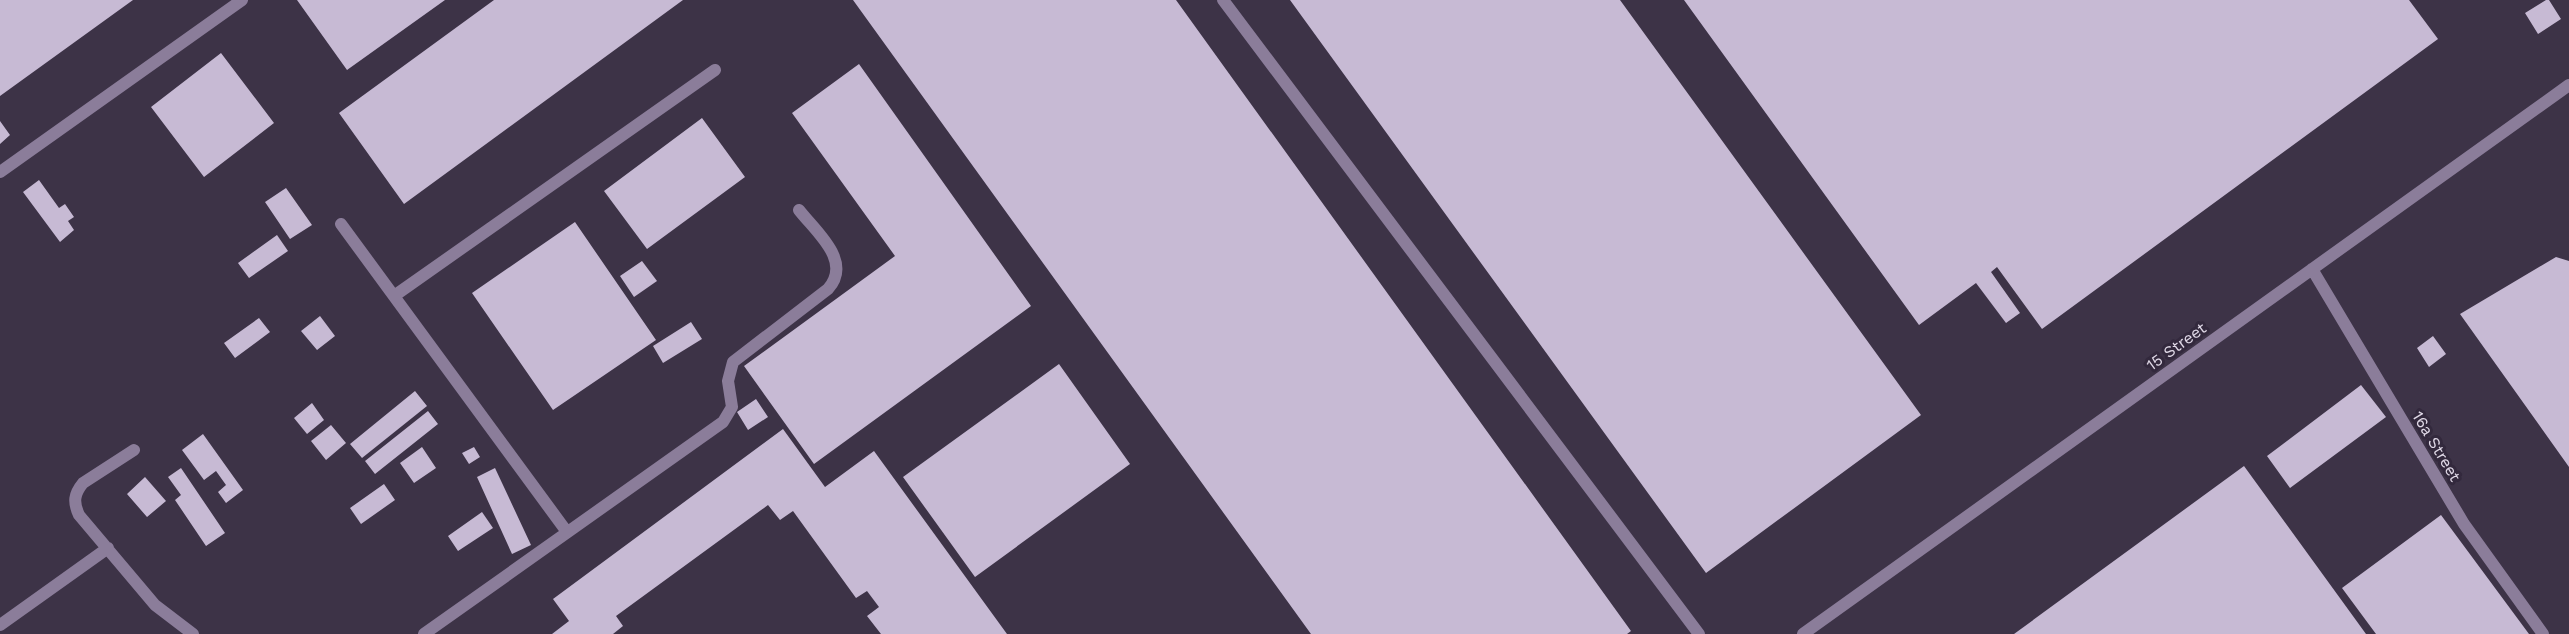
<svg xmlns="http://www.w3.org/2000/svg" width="2569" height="634" font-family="'Work Sans',sans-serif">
<rect width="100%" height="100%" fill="#3d3347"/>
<path fill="#c7bad4" d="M0,0H133L0,96Z
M297,0H445L347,70Z
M494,0H683L404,204L339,113Z
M853,0H1176L1631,631L1627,634H1311Z
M1290,0H1620L1921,415L1706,573Z
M1684,0H2409L2438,39L2042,329L1997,267L1991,272L2020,313L2006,323L1976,283L1919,325Z
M2546,0H2549L2561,19L2538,34L2525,13Z
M221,53L274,123L204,177L151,107Z
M859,64L1031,306L814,464L744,366L895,256L792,113Z
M702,118L745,177L647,249L604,191Z
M0,121L10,135L0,144Z
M39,180L59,208L65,204L74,217L68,221L74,230L60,242L23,192Z
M286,188L312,225L290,239L265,202Z
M575,222L656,340L553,410L472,293Z
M277,235L288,251L249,278L238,263Z
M2556,257L2569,261V467L2460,314Z
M642,261L657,281L634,297L620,276Z
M320,316L335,336L317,350L301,331Z
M259,318L270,332L235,358L224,343Z
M691,322L702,339L663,363L653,346Z
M2433,336L2446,354L2429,367L2417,348Z
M1059,364L1130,464L975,577L903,477Z
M2361,385L2386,417L2290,488L2267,456Z
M415,391L427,406L362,458L350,444Z
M756,399L768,417L748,430L737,412Z
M312,403L324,420L307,434L294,418Z
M428,411L438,424L375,474L365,461Z
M331,425L346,443L326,460L311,441Z
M783,429L825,487L874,451L1007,634H881L867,616L879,607L867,591L856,598L793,511L780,520L768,505L616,616L623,626L613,634H552L569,621L553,599Z
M203,434L243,490L226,503L218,492L226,485L216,471L204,480L182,450Z
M422,447L436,468L414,483L400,463Z
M474,447L480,457L469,464L462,453Z
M2244,466L2366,634H2014Z
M181,468L225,533L206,546L175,500L181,495L168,477Z
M495,468L531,545L512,554L477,477Z
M145,477L166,501L147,517L127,494Z
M384,484L395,500L361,524L350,508Z
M482,512L493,528L458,551L448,536Z
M2441,515L2529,634H2376L2342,588Z"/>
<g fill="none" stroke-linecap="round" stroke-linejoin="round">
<path stroke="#8b7d9a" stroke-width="12" d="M1223,0L1699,634
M0,172L242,0
M341,224L567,532
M2312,269L2464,524L2543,634
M394,296L715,70
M134,450L83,483C74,494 73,502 79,515L155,605L193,634
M0,625L108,548
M424,634L723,422L732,407L728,381L733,362L828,289C853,261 816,232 799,210
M1803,634L2569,85"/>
</g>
<g text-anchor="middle" stroke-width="6" stroke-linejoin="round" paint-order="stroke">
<g font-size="16" fill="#e0d9e7" stroke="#33293d">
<text transform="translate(2176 346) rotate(-36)" y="6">15 Street</text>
<text transform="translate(2437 446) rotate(59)" y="6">16a Street</text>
</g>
</g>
</svg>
